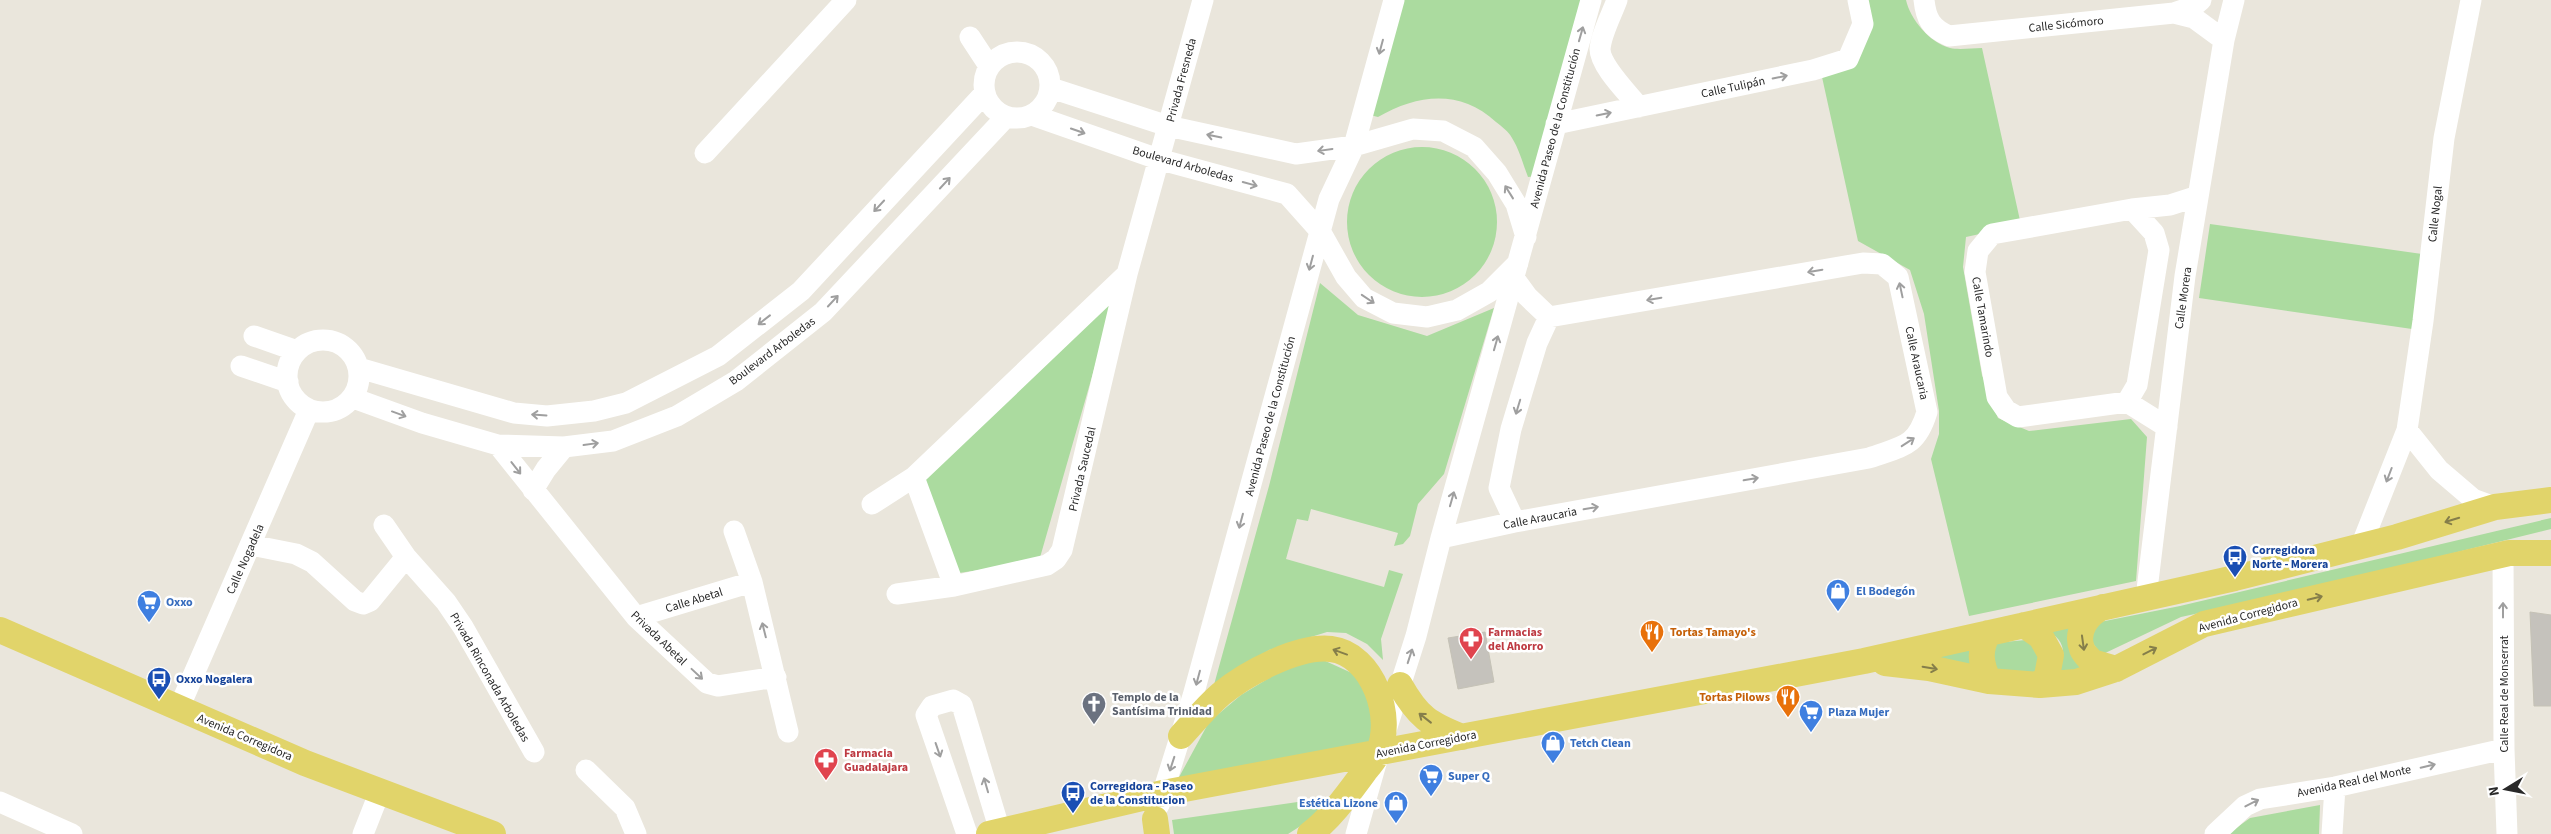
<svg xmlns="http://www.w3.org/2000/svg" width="2551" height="834" font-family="'Source Sans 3',sans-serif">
<rect width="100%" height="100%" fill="#eae6dc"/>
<path fill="#abdb9f" d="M1403,0H1584L1537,176L1528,177C1523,164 1519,149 1512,138C1509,132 1501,126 1496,122C1460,89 1418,94 1378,117L1370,115Z
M1856,0H1906C1910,19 1930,43 1950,48C1959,50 1972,48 1982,48L2021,225L1966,237L1963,267L1982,375L1998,418L2029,431L2131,419L2147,437L2136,581L1969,616L1931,459L1939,434V411L1924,314L1910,270L1858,241L1822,77L1856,45Z
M1347 222a75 75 0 1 1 150 0a75 75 0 1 1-150 0Z
M2210,224L2422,254L2412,329L2199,298Z
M1320,283L1358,315L1427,336L1494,308L1444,474L1418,504L1410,536L1403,544L1394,546L1398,533L1311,509L1308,521L1297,519L1286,559L1384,587L1389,570L1403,574L1381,639L1383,660L1367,644L1346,633L1327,632L1269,650L1212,692L1269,486Z
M1118,286L1039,561L959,573L923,478Z
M2551,518V529L2287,594L2181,617L2101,655L2089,637L2100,622L2180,606Z
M2081,617L2088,669L2058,675C2067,652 2066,639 2042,628Z
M2025,640L2040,645V671L2028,676L1898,660L1974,645Z
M1321,659L1354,674L1373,705L1371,743L1178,779L1209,722L1241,695L1284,669Z
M1332,797L1310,820L1288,834H1174L1172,820Z
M2320,805L2319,834H2228L2250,818Z"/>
<path fill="#c5c2bc" stroke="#c5c2b6" d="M2530,612L2551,615V706H2534Z
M1485,632L1494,682L1458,689L1448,638Z"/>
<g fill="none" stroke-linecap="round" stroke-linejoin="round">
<path stroke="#fff" stroke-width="21" d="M1617,0C1612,14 1601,34 1600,49C1600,66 1628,93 1639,107
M1924,0C1926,19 1931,28 1949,36L2174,13L2194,18L2224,40
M2174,13L2194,6L2201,0
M970,37L989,66
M984 85a33 33 0 1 1 66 0a33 33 0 1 1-66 0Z
M1051,88L1168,126L1296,154L1354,146L1413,129L1443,131L1474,147L1497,173L1516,204L1526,237
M1032,115L1158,159L1287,194L1320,231L1346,277L1364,298L1393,313L1427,317L1457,310L1489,292L1518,263
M1556,124L1813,70L1848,59L1863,24L1858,0
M705,153L846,0
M1514,278L1527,296L1549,317
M254,336L297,351
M287 376a36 36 0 1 1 72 0a36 36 0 1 1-72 0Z
M241,366L288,382
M359,368L514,413L547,416L594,411L626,403L718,356L801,291L984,94
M353,398L422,423L498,445L564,447L613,441L677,416L736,381L823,312L1006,117
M2127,402L2137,385L2159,250L2154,233L2132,209
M2167,427L2127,402L2018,417L2006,410L1997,397L1975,272L1978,251L1992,234L2132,209L2170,205L2198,196
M2407,430L2439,470L2473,499L2495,507
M498,445L636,617L707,683L718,686L776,677
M533,490L546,469L564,447
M872,504L914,477
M384,525L406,557L446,602L463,627L534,752
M734,531L752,582L788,732
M1441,538L1515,522L1869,458C1902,446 1916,448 1927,412L1898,277L1882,264L1863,263L1549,317L1537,343L1511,429L1499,488L1515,522
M251,545L296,554L312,562L355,601L363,604L370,601L406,557
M2361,546L2407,430L2423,321L2444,138L2471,0
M2503,555L2504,749L2507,834
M954,586L914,477L1127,274
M897,594L954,586L1047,565L1056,559L1062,550L1127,274L1203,0
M2146,598L2185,276L2224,40L2234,0
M636,617L752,582
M179,708L309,410
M1386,730L1416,636L1441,538L1591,0
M586,770L625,808L636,834
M0,802L72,834
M1159,805L1193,696L1329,199L1354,146L1394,0
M363,834L380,791
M967,834L926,715L932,706L953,700L962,705L1000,831
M1356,834L1377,760
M2215,834L2245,806L2260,799L2335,787L2504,749
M2332,834L2335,787"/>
<path stroke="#e1d46a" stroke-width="26" d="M2103,607C2088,614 2075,631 2082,649C2084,654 2089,658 2092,662L2116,669
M2024,625L2041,637L2051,655L2047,676L2040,685
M0,630L305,763L493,834
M1988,633C1979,651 1980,663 1989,681
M1885,663L1929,668L1989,681L2040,685L2076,682L2116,669L2204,624L2509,553H2551
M1400,685C1418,717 1429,724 1462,737
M1181,736C1194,722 1206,707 1221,694C1245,674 1298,645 1331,649C1373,654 1395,718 1378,753C1375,759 1369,766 1365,771C1348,794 1332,817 1310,834
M1155,819L1157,834
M989,834L1163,793L1864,661L2235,578L2397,537L2495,507L2551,500"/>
</g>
<defs><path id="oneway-shaft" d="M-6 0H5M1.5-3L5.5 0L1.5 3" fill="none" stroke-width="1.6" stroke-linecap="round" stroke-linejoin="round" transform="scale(1.25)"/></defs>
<g stroke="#9f9f9f">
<use href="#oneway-shaft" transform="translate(1581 34) rotate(-74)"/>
<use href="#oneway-shaft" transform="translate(1381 47) rotate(105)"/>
<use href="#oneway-shaft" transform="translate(1780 77) rotate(-12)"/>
<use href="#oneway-shaft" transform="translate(1604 114) rotate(-12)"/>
<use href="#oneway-shaft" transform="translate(1078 131) rotate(19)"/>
<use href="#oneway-shaft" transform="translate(1214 136) rotate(-168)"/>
<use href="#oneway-shaft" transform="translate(1325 150) rotate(172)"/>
<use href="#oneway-shaft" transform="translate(945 183) rotate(-47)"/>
<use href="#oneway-shaft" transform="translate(1250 184) rotate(15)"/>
<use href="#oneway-shaft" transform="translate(1509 192) rotate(-122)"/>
<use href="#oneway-shaft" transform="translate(879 206) rotate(133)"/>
<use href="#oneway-shaft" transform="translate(1311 263) rotate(105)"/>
<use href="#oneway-shaft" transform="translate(1815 271) rotate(170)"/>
<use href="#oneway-shaft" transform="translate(1901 290) rotate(-102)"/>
<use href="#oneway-shaft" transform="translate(1368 299) rotate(34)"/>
<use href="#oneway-shaft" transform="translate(1654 299) rotate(170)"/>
<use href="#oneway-shaft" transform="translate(833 301) rotate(-47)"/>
<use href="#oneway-shaft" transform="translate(764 320) rotate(142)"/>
<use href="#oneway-shaft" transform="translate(1496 343) rotate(-74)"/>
<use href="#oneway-shaft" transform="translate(1518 407) rotate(107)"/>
<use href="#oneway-shaft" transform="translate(399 414) rotate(20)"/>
<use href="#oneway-shaft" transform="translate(539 415) rotate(-176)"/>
<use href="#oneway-shaft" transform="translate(1908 442) rotate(-33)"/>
<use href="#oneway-shaft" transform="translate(591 444) rotate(-8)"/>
<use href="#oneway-shaft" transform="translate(516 468) rotate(52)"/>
<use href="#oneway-shaft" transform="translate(2389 475) rotate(111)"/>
<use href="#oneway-shaft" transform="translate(1751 479) rotate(-10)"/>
<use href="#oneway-shaft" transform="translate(1452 499) rotate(-74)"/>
<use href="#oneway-shaft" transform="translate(1591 508) rotate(-10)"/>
<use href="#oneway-shaft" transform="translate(1241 521) rotate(105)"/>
<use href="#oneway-shaft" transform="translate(2503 610) rotate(-90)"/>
<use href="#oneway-shaft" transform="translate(764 630) rotate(-104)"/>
<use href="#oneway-shaft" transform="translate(1410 656) rotate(-72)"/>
<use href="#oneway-shaft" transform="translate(697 674) rotate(43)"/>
<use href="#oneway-shaft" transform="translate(1198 678) rotate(105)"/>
<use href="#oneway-shaft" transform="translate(938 750) rotate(71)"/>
<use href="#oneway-shaft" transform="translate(1172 764) rotate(108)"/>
<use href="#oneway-shaft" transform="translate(2428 766) rotate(-13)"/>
<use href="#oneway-shaft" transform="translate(986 785) rotate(-106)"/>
<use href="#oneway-shaft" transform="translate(2252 803) rotate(-27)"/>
</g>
<g stroke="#857e4a">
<use href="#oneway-shaft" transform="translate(2452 520) rotate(163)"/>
<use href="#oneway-shaft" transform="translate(2315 598) rotate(-13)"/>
<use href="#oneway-shaft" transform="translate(2083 643) rotate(82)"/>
<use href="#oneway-shaft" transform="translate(2150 651) rotate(-27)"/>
<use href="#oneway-shaft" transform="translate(1340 652) rotate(-160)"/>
<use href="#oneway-shaft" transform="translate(1930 668) rotate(10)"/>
<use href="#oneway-shaft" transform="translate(1425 718) rotate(-142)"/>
</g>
<defs>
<symbol id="bus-pin" viewBox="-11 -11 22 30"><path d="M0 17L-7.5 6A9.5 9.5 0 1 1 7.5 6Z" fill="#1a4fb4" stroke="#fff"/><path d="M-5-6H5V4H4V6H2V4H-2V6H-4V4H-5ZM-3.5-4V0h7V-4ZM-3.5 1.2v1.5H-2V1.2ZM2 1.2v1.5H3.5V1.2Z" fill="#fff"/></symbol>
<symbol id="shop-pin" viewBox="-11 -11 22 30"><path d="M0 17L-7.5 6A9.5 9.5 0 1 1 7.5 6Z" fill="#3f7fe0" stroke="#fff"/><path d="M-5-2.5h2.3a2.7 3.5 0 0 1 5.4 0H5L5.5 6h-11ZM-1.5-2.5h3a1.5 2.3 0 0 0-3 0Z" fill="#fff"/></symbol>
<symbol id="supermarket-pin" viewBox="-11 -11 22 30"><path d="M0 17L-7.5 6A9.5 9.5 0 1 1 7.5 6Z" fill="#3f7fe0" stroke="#fff"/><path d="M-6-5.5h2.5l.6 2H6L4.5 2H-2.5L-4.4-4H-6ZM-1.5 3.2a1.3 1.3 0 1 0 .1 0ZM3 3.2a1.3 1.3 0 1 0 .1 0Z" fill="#fff"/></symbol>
<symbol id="restaurant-pin" viewBox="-11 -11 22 30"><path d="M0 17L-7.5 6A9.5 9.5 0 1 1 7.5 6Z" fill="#e8710a" stroke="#fff"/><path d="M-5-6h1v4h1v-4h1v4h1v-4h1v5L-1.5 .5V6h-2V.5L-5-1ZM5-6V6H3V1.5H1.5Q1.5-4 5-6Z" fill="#fff"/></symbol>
<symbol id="pharmacy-pin" viewBox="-11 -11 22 30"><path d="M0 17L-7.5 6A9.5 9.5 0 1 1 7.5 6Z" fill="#e0444e" stroke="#fff"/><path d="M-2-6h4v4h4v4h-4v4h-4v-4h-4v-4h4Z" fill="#fff"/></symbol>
<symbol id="church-pin" viewBox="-11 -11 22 30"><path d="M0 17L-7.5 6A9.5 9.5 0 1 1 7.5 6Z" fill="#6b7280" stroke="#fff"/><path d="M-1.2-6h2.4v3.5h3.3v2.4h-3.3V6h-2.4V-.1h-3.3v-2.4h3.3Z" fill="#fff"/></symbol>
</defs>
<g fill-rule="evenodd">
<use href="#bus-pin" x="2221" y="543" width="28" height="38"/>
<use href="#shop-pin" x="1824" y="577" width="28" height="38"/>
<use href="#supermarket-pin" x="135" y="588" width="28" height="38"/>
<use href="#restaurant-pin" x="1638" y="618" width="28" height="38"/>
<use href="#pharmacy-pin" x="1457" y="625" width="28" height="38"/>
<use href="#bus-pin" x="145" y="665" width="28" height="38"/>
<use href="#restaurant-pin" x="1774" y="683" width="28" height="38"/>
<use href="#church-pin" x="1080" y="690" width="28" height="38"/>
<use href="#supermarket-pin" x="1797" y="698" width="28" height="38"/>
<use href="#shop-pin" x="1539" y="729" width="28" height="38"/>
<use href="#pharmacy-pin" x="812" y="746" width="28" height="38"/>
<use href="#supermarket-pin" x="1417" y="762" width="28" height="38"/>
<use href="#bus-pin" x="1059" y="779" width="28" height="38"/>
<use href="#shop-pin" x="1382" y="789" width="28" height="38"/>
</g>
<g text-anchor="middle" stroke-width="5" stroke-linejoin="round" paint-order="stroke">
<g font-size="12" fill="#292929" stroke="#fff">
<text transform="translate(2066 24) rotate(-6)" y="4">Calle Sicómoro</text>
<text transform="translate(1181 80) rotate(-75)" y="4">Privada Fresneda</text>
<text transform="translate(1733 87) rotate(-12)" y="4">Calle Tulipán</text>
<text transform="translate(1555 128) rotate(-75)" y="4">Avenida Paseo de la Constitución</text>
<text transform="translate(1183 164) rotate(16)" y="4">Boulevard Arboledas</text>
<text transform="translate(2435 214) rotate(-84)" y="4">Calle Nogal</text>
<text transform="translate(2183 298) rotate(-82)" y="4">Calle Morera</text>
<text transform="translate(1983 317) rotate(80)" y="4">Calle Tamarindo</text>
<text transform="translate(772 351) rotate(-37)" y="4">Boulevard Arboledas</text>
<text transform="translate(1917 363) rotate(78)" y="4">Calle Araucaria</text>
<text transform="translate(1270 416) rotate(-75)" y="4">Avenida Paseo de la Constitución</text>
<text transform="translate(1082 469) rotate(-77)" y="4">Privada Saucedal</text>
<text transform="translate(1540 518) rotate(-11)" y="4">Calle Araucaria</text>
<text transform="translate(245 559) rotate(-66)" y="4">Calle Nogadela</text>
<text transform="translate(694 600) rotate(-17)" y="4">Calle Abetal</text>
<text transform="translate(2248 615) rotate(-15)" y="4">Avenida Corregidora</text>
<text transform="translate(659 638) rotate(44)" y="4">Privada Abetal</text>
<text transform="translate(490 677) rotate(60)" y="4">Privada Rinconada Arboledas</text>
<text transform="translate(2504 694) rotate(-90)" y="4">Calle Real de Monserrat</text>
<text transform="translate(245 737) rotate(23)" y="4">Avenida Corregidora</text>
<text transform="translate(1426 744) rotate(-11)" y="4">Avenida Corregidora</text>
<text transform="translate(2354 781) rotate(-12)" y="4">Avenida Real del Monte</text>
</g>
<g font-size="12" font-weight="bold" fill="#164399" stroke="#fff" text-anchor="start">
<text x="2252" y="554">Corregidora<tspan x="2252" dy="14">Norte - Morera</tspan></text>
<text x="176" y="683">Oxxo Nogalera</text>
<text x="1090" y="790">Corregidora - Paseo<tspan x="1090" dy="14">de la Constitucion</tspan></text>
</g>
<g font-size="12" font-weight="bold" fill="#366cbe" stroke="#fff" text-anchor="start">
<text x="1856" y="595">El Bodegón</text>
<text x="166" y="606">Oxxo</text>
<text x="1828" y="716">Plaza Mujer</text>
<text x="1570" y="747">Tetch Clean</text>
<text x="1448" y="780">Super Q</text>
<text x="1378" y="807" text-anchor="end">Estética Lizone</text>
</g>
<g font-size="12" font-weight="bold" fill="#be3a42" stroke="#fff" text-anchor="start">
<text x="1488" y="636">Farmacias<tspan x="1488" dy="14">del Ahorro</tspan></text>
<text x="844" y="757">Farmacia<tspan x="844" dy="14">Guadalajara</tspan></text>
</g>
<g font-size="12" font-weight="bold" fill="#c56008" stroke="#fff" text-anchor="start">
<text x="1670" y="636">Tortas Tamayo's</text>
<text x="1770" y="701" text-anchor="end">Tortas Pilows</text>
</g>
<g font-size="12" font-weight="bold" fill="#5b616d" stroke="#fff" text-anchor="start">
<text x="1112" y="701">Templo de la<tspan x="1112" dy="14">Santísima Trinidad</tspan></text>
</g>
</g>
<g transform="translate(2506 789) rotate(260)" stroke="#ffffff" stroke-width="4" paint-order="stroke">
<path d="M0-4L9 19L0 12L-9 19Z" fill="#292929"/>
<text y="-8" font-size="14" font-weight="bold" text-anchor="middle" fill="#292929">N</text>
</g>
</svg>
